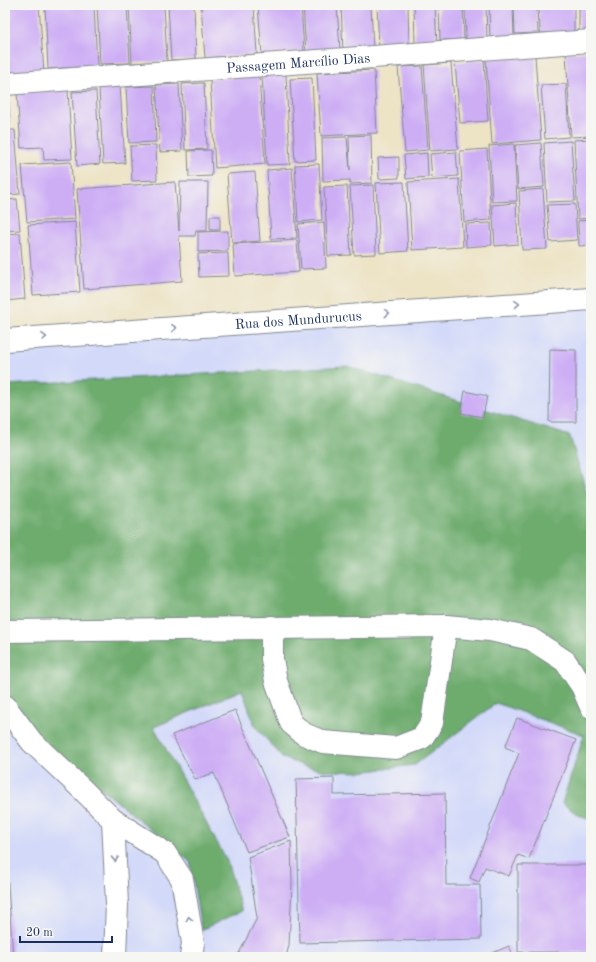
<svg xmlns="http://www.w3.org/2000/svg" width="596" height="962" font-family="'Old Standard TT',serif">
<rect width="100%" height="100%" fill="#f6f6f2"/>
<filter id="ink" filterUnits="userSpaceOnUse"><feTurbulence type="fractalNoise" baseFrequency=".025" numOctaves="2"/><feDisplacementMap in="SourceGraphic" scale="8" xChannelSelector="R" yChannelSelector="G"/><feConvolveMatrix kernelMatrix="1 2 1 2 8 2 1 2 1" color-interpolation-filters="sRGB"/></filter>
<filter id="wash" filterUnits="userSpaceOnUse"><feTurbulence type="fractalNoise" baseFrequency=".012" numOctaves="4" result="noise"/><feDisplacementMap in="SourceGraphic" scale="16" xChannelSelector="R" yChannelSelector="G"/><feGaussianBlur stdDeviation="0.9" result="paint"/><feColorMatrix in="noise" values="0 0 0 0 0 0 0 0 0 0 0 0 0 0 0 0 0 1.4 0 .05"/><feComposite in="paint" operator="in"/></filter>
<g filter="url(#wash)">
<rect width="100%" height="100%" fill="#ede3c5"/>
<path fill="#d2d9f9" d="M591,299V957H5V340Z"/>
<path fill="#6eac6e" stroke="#446e66" d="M347,366L570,436L591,507V819L578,815L562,803L584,735L496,703L415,765L360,772L326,771L304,766L283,758L255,726L242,690L154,727L227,861L242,911L201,930L190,862L5,709V385Z"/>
<g id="blocks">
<path fill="#cdaef5" d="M5,5H39L44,72L5,75Z
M45,5H94L97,66L48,69Z
M97,5H127L130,63L100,64Z
M129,5H164L167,61L132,63Z
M168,5H194L196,59L171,60Z
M201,5H254L257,54L205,58Z
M258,5H301L304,52L262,55Z
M303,5H337L340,50L306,52Z
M341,5H371L373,50L343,51Z
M377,5H408L409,47L379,48Z
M414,5H435L437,45L415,46Z
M439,5H463L464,39L440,40Z
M465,5H486L487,39L466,40Z
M489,5H513L514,39L490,40Z
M514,5H537L538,33L515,34Z
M539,5H574V32L540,33Z
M579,5H591V31H579Z
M591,52V136L571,137L566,53Z
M535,56L541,140L492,144L486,59Z
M484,60L488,121L460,123L455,62Z
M451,63L458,149L430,151L424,65Z
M422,66L428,150L405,152L398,67Z
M374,70L377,133L321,136L317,73Z
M286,74L290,164L267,165L262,76Z
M259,76L265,164L215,168L210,79Z
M312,78L316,160L295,161L290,79Z
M204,83L207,149L185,150L182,84Z
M179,84L182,151L160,152L156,85Z
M566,84L569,137L545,139L541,85Z
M120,86L125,163L103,164L99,88Z
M154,86L156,142L129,143L126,87Z
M68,90L72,159L44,160L43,147L21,148L17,93Z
M96,91L100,164L77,166L72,92Z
M8,92L10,123H5V93Z
M5,130H15L20,194L5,195Z
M371,135L372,183L350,184V180L323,181L322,138L347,137L350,170L349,136Z
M591,139V218L578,219L574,140Z
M571,141L575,201L547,202L544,143Z
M541,143L544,187L518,189L515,145Z
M514,144L517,201L492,202L489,146Z
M156,145L157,180L132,181L130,146Z
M487,149L491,220L464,222L460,151Z
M211,150L212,176L189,177L188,151Z
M456,152L458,176L432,178L430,154Z
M427,153L428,177L406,179L404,155Z
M399,157V178L379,179L378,158Z
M71,162L75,219L27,222L22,165Z
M319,164L322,220L298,222L295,165Z
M292,168L297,238L271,239L267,170Z
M255,172L260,241L232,243L227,174Z
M459,179L463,247L412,250L408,182Z
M175,182L179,231L180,182H208L207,231H196L195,236H179L182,281L84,289L77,189Z
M404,182L408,251L380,253L376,183Z
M373,185L376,254L354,255L350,186Z
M347,186L351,255L328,256L324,187Z
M543,189L547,249L522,250L519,191Z
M17,199L20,230L5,231V200Z
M516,203L518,244L495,246L492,205Z
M575,204L577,240L550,242L547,205Z
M210,216H220V230H210Z
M591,220V245L579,246L578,221Z
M75,222L80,292L33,295L28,225Z
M324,222L326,268L301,269L298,224Z
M491,223L492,245L466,247L465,224Z
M228,231V251L198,252V232Z
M20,233L25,299L5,301V234Z
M297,240L299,272L235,276L233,244Z
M228,253L229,276L199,277L198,254Z
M550,349L576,350V422H549Z
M465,391L487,396L483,417L461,413Z
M235,710L290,837L247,852L214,773L195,779L172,735Z
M517,718L576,740L529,859L518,855L509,876L485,867L479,882L470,878L519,753L505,747Z
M334,778V795L445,793L446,885H480L481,939L300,943L296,779Z
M291,841L292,885L289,945L286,957H237L257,918L248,857Z
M5,857H6L13,957H5Z
M518,865H591V952H518Z
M509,946L514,957H483Z"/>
</g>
</g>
<g filter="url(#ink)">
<use href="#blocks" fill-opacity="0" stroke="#848992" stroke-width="1"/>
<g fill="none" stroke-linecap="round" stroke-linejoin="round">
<defs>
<g id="minor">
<path id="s1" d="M5,84L591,41"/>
<path id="s2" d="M5,340L591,299"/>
<path d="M272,627V659L276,681L291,723L304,734L323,742L396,748L422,738L432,723L446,626"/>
<path d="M5,631L446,626L490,630L531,639L565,661L582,686L591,707"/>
<path d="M5,706L32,742L84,791L113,820L165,853L182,879L193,943L191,957"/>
<path d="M113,820L117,904L115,957"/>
</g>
</defs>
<use href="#minor" stroke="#848992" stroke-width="24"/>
<use href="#minor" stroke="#fff" stroke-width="22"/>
</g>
<defs><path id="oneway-chevron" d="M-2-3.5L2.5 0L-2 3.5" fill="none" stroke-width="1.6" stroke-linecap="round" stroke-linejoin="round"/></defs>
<g stroke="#8d97ae">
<use href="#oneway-chevron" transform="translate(517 304) rotate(-4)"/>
<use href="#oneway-chevron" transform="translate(387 313) rotate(-4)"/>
<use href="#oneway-chevron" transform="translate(174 328) rotate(-4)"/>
<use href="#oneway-chevron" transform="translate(44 337) rotate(-4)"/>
<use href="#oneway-chevron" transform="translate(115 859) rotate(88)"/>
<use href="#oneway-chevron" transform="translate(189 919) rotate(-100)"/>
</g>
</g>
<g text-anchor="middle" stroke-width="3" stroke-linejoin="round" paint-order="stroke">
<g font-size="14" fill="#1b2f5e" stroke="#f6f6f2">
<text dy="5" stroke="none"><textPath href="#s1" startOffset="294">Passagem Marcílio Dias</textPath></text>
<text dy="5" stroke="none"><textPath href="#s2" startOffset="294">Rua dos Mundurucus</textPath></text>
</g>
</g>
<rect width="596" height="962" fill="none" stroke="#f6f6f2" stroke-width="20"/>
<path d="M20 936v6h92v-6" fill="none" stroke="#1b2f5e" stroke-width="2"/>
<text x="26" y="936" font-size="12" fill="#1b2f5e" stroke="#f6f6f2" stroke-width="3" paint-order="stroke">20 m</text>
</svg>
